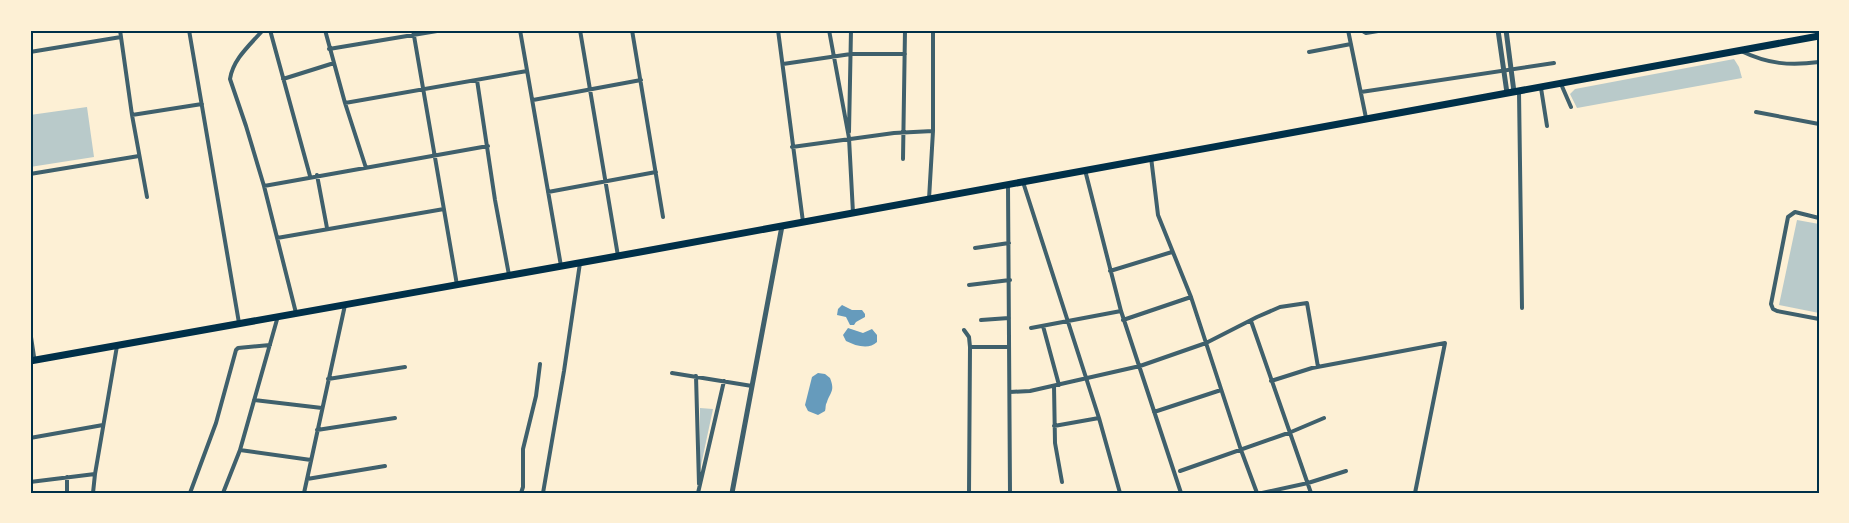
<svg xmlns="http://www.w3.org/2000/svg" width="1849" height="523" font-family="'Archivo Narrow',sans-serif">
<rect width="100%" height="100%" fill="#fdf0d5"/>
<path fill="#b9caca" d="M1734,59L1739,67L1742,78L1577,108L1570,94L1575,89Z
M87,107L94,157L30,167V115Z
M1797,220L1819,224V313L1779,305Z
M700,408L713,409L700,470Z"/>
<path fill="#669bbc" d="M842,305L852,310H862L865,314V317L856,322L854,325H850L846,317L837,315L838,309Z
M848,328L863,333L872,329L877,335V342C869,350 856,346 846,341L843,335Z
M818,373L825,374L830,378C835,391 831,391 827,402C825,405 826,408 825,411L818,415L808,411L805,405L812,377Z"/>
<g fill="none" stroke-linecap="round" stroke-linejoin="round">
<path stroke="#3f606c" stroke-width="4" d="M120,30L132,115L147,197
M189,30L239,323
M263,30C250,45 233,59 230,79L246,126L264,186L296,313
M270,30L310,176
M325,30L345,103L366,168
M413,30L457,285
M520,30L561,266
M580,30L618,256
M632,30L663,217
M778,30L803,222
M829,30L849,138L853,213
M1348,30L1366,118
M1361,30L1366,33L1384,30
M329,49L443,30
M1741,51C1768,64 1790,66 1819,62
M30,52L121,37
M1309,52L1351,44
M783,64L851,54H905
M283,79L334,63
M477,80L495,200L509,275
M1561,84L1571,107
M1541,88L1547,126
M1361,92L1554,63
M1519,92L1522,308
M533,100L641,80
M345,103L527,71
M1756,112L1819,124
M132,115L202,104
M849,132L851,30
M792,147L894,133L933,131
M1151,157L1158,215L1191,297L1241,450L1257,493
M903,159L905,30
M1085,170L1121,311L1181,493
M30,174L139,156
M317,175L327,228
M1023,182L1099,418L1120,493
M1008,185L1010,493
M264,186L488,146
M548,192L656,172
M929,199L933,131V30
M1819,218L1795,212L1788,217L1771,304L1773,309L1777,311L1819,319
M277,238L444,209
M975,248L1009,243
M1110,271L1172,252
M969,285L1010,280
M981,320L1009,318
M1123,320L1191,297
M1251,321L1311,493
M1043,326L1059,385
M1031,328L1121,311
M964,330L969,337L970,347H1009
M672,373L752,386
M696,376L699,484
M328,379L405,367
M1271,381L1312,368L1445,343L1415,493
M1054,386L1055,443L1062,482
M1010,392L1030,391L1140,366L1206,343L1257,317L1280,307L1307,303L1318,367
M254,400L322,408
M1154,412L1221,390
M1054,426L1099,418
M317,430L395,418
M30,438L103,425
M240,450L311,460
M1180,471L1291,432L1324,418
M307,479L385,466
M30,482L95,474
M67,493V477
M93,493L95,474L117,346
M190,493L216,423L236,350L238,348L270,345
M223,493L240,450L278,316
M304,493L345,305
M521,493L523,487V449L536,396L540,364
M543,493L564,371L580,263
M698,493L724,381
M969,493L970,347
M1262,493L1308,483L1346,471"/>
<path stroke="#3f606c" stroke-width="5" d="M1498,30L1507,93
M1506,30L1514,92
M30,334L34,360
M732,493L782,226"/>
<path stroke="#003049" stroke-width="7" d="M30,361L640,252L1819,36"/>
</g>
<rect width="1849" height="523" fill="none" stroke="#fdf0d5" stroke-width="63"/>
<rect x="32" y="32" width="1786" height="460" fill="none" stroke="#003049" stroke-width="2"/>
</svg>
